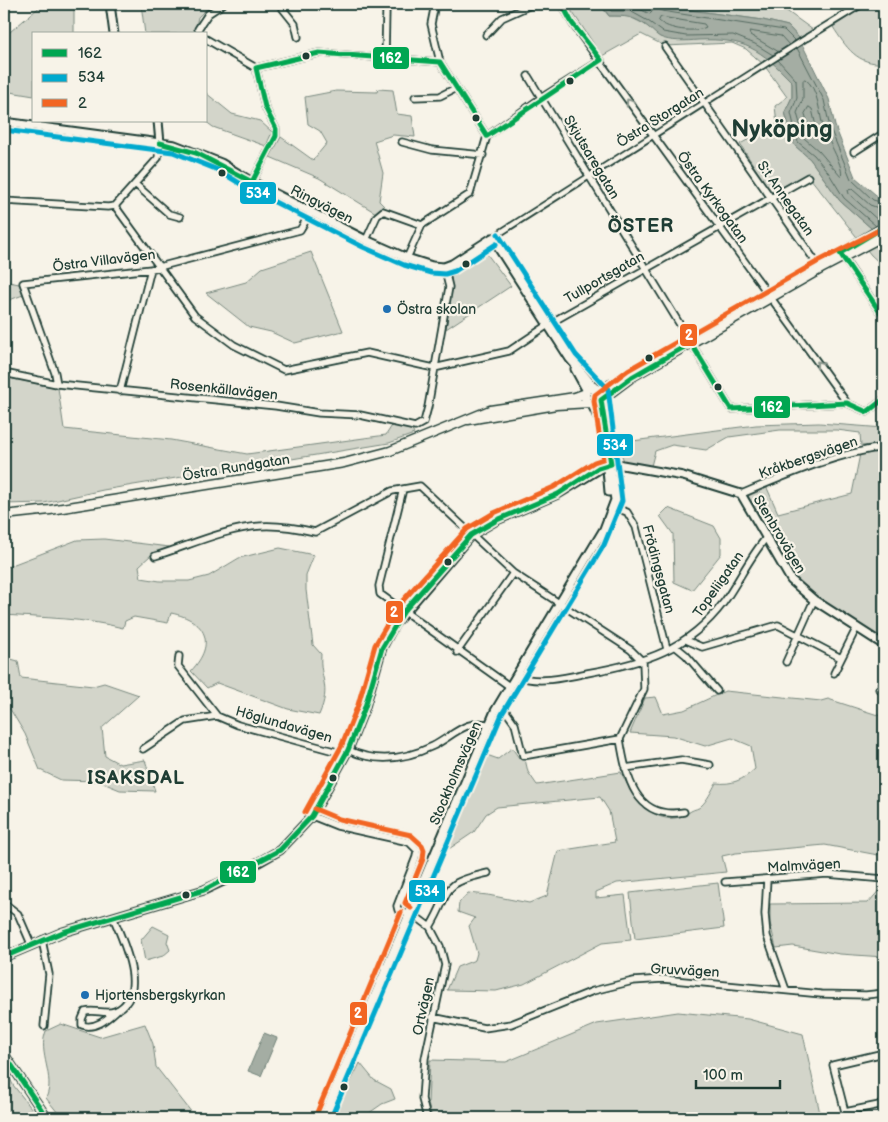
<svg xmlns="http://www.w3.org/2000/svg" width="888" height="1122" font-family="'Balsamiq Sans',sans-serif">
<rect width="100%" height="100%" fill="#f7f3e8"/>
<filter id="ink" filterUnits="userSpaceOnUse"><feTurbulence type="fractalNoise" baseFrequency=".02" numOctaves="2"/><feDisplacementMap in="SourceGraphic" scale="10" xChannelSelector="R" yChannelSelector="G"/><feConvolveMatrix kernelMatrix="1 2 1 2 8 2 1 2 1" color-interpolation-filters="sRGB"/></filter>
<g filter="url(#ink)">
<path fill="#d3d5ca" stroke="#79897f" d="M43,4H74V34H34V96L4,91V37Z
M141,4H212L198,17L194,34H145Z
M567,4H599L609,16H628L646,25L660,37L732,40L753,48L771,60L792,82V97L785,112L794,145L810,159L840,201L871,228L884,245V267L871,255L807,174L771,193L740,144L777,124L775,106L787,97L764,65L746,49L732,43L665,46L641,34L602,56Z
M692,4H762L781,7L813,30L799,38L788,26L763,20L684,9Z
M868,4H884V63C857,65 846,47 833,27Z
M378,89L393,90L397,114L412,116L415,137L393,135L374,141L383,173L379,201L384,206L376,213L319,178L270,157L281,137L313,160L327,143L320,131L308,124L305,97L336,91L377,92Z
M206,93L232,114L260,121L272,132L266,146L213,127L205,121Z
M484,250L511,286L446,329L452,287L451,273Z
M311,252L343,331L295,343L271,332L249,327L206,293L246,282L262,268Z
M4,281L19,284L23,295L4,302Z
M4,377L58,388L64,429L171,440L247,454L386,435L393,424L409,425L414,434L389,443L103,490L44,503L4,504Z
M819,423L884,428V444L861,446L860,433L837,430H780L729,437L706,450L672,445L655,451L651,466L624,461L617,443L756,425Z
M884,451V641C861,625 834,614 813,596C783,570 768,530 748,496L767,488L778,513L852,494L860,454Z
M668,508L714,526L721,538V554L692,590L674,582L673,534L660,516Z
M104,539L169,547L151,555L139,566L141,578L160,581H189L209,576L239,558L280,548L314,555L306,575V590L313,645L321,654C319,680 332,685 319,715L288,709L217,683L207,688L191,671C217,643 206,620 171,613L168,623L134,617L125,621L123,628C84,618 44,618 4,615V568L77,540Z
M4,657L18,661L21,678L93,686L104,683L139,695L102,728L105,756L120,764L145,760L155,791L120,790L98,781L61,780L40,770L25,734L10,709L4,710Z
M725,691L821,701L828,699L884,717V843H882L878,855L825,845L736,853L722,856L726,872L617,883L596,892V898L625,895L631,940L602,943L524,984L496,991L447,990L457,967L475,960L477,953L469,926L475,918L458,912L459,903L468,893L488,895L529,903L547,896L558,851L615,842L609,811L600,797L497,807L486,814L474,832L440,855L484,754L498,759L512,748L519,758L525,759L528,772L537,785L621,772C633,798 659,834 691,811C694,809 699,809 701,806C707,801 712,790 716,783C732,785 743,780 755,769L751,746L732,738L705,746L673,736L630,733L645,698L656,697L663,714L684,710Z
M718,883L724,928L635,939L630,893Z
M882,887H884V957L840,954L793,946L776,948L770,923V904L868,903Z
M153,926L169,934L167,942L170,950L163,956L145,961L141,940Z
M678,1012L748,1019L803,1034L821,1118H437L431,1114L428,1104L430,1060L506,1062L597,1024Z
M61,1024L100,1037L145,1024L153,1044L156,1067L196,1118H62L46,1098C56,1077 37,1053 46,1031Z
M360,1063L374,1080L391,1089L395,1099L382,1104L362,1118H333Z
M4,1065L13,1085L39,1118H4Z"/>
<path fill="#a4ada3" stroke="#6f8077" d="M601,4H646L763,20L788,26L799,38L829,99L835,126L855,177L876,195L884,199V245L871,228L840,201L810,159L794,145L785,112L792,97V82C760,49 745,38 698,40C687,41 670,42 660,37C656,35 652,30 648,27C634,16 625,16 609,16Z
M264,1033L277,1038L261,1076L248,1071Z"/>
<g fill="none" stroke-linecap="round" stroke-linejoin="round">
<path stroke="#546a60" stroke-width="1" d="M606,4L611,11H630L648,21L663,32L686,36L733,35L755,44L773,55
M613,4L631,5L650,14L652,12L651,4
M657,4L658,9L662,11L784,30L795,41
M661,17L704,24L706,27C695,33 668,30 659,21Z
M797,48L824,100L830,128L851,179L873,200L884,203
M779,52L750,35L749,31L781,36L789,45
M778,60L796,80L797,98L791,113L798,142L814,155L828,172L844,198L876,226
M805,79C819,88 819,115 824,130C828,141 845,168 841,177L819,151L804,138L797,113L803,99V81Z
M809,107L812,109L818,135L816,138L811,134L805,114Z
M881,223L849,194L848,190L852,189L870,205L884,210"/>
<defs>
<path id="pedestrian" d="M492,238L808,37"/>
<path id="minor" d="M279,4L295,24L298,37
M435,4L431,24L440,62
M562,4L572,23L847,403
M200,34L198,29L208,14L223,4
M486,35L502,18L533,4
M808,37L862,4
M206,39L256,68L319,53L440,62L487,136
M665,47L818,265
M385,60L386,11
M528,76L682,328
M415,97L440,96L456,88
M402,142L432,150L483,155
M854,152L884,133
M252,182L276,136V129L265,107L256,68
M135,184L169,214L180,217
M4,198V201L108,207L115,206L158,158L160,143
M115,206L195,316L234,345L284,370L367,353L434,368L509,351L554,321L808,177
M366,240L377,216L383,211L422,225
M841,254L884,318
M407,258L422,225L470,194L487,136L541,98L601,60
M691,343L731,409L847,403L867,412L884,399
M4,373L57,384L276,406L319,413L360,415L415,427L424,422L428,407L449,287L444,267
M57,384L55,373L23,283L151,269L300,230L311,212
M120,391L151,269
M741,494C787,475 834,454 884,447
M612,507L627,512L636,527L667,649
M155,556C188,546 226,528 261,526C279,525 297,528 315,532L392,491L403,489
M686,640L702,647L778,625L841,658
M675,646L686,655L717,691
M457,652L513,573
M179,656L178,666L217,716
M786,662L814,600
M834,673L857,627
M516,676C538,684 564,678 587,673C644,663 688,650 724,602C739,581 749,558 766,538
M879,689L884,682
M500,703L515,724L523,756L620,739L644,689L643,662L631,650L513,573L420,486L403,489L379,586L380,594L509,686
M620,739C626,776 635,821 684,812
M143,749L185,721L217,716L238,725L345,754
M348,750C376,763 406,759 433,746C451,737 469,717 490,725
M625,768L681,760L710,765
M312,816L337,826L409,842L417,850L416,857L397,906L398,910L418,918L430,927L440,946L445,965L425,1058L422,1099L427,1118
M767,879L765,914L767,936L786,990
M725,882L827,874L884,879
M4,903L18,914L31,944
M113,917C123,941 150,996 115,1011C106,1015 95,1009 85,1012L82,1019V1025C96,1030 108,1018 117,1010
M430,927C453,889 438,884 488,873
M42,940L49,974L44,1026
M432,1017L484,1028L511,1024L593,991L633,981L663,979L821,994L866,995L884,993
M884,1053L833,1065L845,1112L884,1104"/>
<path id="tertiary" d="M110,4L114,34
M158,121L160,143
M4,122L175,145L221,163L252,182L366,240L407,258L432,266L444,267L452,264L492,238L570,359L595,388
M575,369L587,391
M591,404C604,421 607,470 609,492
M4,957L63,932L204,890L234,876L280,850L312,816L348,750L365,707L382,648L395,624L471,535L497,520L558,494L606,465L617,464L683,476L741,494L791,580L814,600L884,645
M323,1118L495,711L604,529L615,500L600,401"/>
<path id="secondary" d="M818,265L884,227
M585 396a8 8 0 1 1 16 0a8 8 0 1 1-16 0Z
M599,390L623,378L632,377
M601,400L632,377L821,269L884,236
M468,420L556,405L590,403
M4,515L50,510L344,463L390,451L490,410L575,397L586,393
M4,1054L47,1118"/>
</defs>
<use href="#pedestrian" stroke="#1f3d34" stroke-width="8"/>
<use href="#minor" stroke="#1f3d34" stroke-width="9"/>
<use href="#tertiary" stroke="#1f3d34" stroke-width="11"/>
<use href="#secondary" stroke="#1f3d34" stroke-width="11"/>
<use href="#pedestrian" stroke="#f7f3e8" stroke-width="4.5"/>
<use href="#minor" stroke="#f7f3e8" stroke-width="5.5"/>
<use href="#tertiary" stroke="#f7f3e8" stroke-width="7"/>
<use href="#secondary" stroke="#f7f3e8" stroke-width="8"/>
<defs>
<path id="bus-1" d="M562,4L572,23L601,60
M256,68L319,53L440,62L487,136
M487,136L601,60
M160,143L196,153L252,182
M252,182L276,136V129L265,107L256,68
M884,227L840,253L884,318
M691,343L731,409L847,403L867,412L884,399
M4,957L63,932L204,890L280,850L312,816L348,750L365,707L382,648L404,611L471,535L497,520L558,494L598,468L611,464L601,400L632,377L691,343
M4,1054L47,1118"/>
<path id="bus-2" d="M4,130L173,152L218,170L249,189L363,247L404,265L431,273L445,274L455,271L496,244
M331,1118L502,714L604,545L622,501L608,389L576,355L498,234"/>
<path id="bus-3" d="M315,809L339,819L411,835L422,845L424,850L423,859L405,903L411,908
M305,812L341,747L358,705L375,645L398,606L467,529L494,513L554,487L594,462L603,459L594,401L595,395L628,370L817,262L881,229
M316,1115L401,912"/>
</defs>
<use href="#bus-1" stroke="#f7f3e8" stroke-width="9"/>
<use href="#bus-2" stroke="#f7f3e8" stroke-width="9"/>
<use href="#bus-3" stroke="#f7f3e8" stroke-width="9"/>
<use href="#bus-1" stroke="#00a651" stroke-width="5"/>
<use href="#bus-2" stroke="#00a9ce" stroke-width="5"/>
<use href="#bus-3" stroke="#f26522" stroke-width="5"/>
</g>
<defs><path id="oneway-chevron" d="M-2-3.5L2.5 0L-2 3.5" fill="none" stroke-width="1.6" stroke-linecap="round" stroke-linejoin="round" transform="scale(1.25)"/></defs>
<g stroke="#8b988e">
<use href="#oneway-chevron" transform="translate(629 102) rotate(-124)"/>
<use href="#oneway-chevron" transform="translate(819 364) rotate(-126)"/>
</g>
</g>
<g fill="#1f3d34" stroke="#f7f3e8" stroke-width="2">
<circle cx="306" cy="56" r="4.5"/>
<circle cx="570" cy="81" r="4.5"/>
<circle cx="476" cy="118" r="4.5"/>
<circle cx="222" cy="173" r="4.5"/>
<circle cx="466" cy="264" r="4.5"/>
<circle cx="649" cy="358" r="4.5"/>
<circle cx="718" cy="387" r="4.5"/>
<circle cx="448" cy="562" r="4.5"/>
<circle cx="333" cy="778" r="4.5"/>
<circle cx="186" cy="895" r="4.5"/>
<circle cx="344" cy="1087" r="4.5"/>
</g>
<g fill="#1f6fb2" stroke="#f7f3e8" stroke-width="2">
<circle cx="387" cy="309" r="5"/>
<circle cx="85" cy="995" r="5"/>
</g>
<g text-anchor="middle" stroke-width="4.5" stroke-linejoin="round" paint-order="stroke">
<g font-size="14" fill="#1f3d34" stroke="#f7f3e8">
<text transform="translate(660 117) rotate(-32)" y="5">Östra Storgatan</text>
<text transform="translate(592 157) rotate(59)" y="5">Skjutsaregatan</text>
<text transform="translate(713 197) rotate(54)" y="5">Östra Kyrkogatan</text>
<text transform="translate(786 198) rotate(55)" y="5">S:t Annegatan</text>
<text transform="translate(322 204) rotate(27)" y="5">Ringvägen</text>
<text transform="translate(104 260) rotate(-7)" y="5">Östra Villavägen</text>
<text transform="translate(604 277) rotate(-30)" y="5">Tullportsgatan</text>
<text transform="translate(224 389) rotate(6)" y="5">Rosenkällavägen</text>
<text transform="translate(808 457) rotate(-19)" y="5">Kråkbergsvägen</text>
<text transform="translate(236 467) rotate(-9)" y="5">Östra Rundgatan</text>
<text transform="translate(780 534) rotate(59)" y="5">Stenbrovägen</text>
<text transform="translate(659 569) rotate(75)" y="5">Frödingsgatan</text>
<text transform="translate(718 584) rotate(-55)" y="5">Topeliigatan</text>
<text transform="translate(284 724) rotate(16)" y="5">Höglundavägen</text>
<text transform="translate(455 773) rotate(-67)" y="5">Stockholmsvägen</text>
<text transform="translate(804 865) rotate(-3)" y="5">Malmvägen</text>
<text transform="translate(685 970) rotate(3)" y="5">Gruvvägen</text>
<text transform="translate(423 1006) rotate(-78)" y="5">Ortvägen</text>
</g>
<g font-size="14" fill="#1f3d34" stroke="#f7f3e8" text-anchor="start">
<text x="397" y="314">Östra skolan</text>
<text x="95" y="1000">Hjortensbergskyrkan</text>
</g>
<g font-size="19" font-weight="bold" letter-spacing="1" fill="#1f3d34" stroke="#f7f3e8">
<text x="641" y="232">ÖSTER</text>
<text x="136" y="784">ISAKSDAL</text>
</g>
<g font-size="24" font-weight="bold" fill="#1f3d34" stroke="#f7f3e8">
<text x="782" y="137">Nyköping</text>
</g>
</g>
<g stroke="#f7f3e8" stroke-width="2">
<rect x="372" y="46" width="38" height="24" rx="5" fill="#00a651"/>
<rect x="239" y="181" width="38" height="24" rx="5" fill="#00a9ce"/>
<rect x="679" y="323" width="19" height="24" rx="5" fill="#f26522"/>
<rect x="753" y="395" width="38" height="24" rx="5" fill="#00a651"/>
<rect x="596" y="433" width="38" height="24" rx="5" fill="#00a9ce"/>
<rect x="385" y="600" width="19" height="24" rx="5" fill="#f26522"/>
<rect x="219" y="860" width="38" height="24" rx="5" fill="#00a651"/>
<rect x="408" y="879" width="38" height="24" rx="5" fill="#00a9ce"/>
<rect x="349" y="1001" width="19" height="25" rx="5" fill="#f26522"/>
</g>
<g font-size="14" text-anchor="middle" font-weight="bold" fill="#fff">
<text x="391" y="63">162</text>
<text x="258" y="198">534</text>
<text x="689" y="340">2</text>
<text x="772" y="412">162</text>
<text x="615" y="450">534</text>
<text x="394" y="617">2</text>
<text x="238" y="877">162</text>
<text x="427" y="896">534</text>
<text x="358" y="1018">2</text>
</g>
<rect width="888" height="1122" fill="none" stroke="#f7f3e8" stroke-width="20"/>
<rect x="10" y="10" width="868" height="1102" fill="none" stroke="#1f3d34" stroke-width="2" filter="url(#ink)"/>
<rect x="32" y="32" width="175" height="90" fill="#f7f3e8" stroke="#a1aaa0"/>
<rect x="42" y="49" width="25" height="8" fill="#00a651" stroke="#a1aaa0"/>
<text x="78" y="58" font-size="15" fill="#1f3d34">162</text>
<rect x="42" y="74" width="25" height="8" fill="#00a9ce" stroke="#a1aaa0"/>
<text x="78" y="82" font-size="15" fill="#1f3d34">534</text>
<rect x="42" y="99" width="25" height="8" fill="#f26522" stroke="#a1aaa0"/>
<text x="78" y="108" font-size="15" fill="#1f3d34">2</text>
<path d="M696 1080v8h84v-8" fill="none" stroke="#1f3d34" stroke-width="2.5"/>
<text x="703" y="1080" font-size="15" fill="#1f3d34" stroke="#f7f3e8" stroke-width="4" paint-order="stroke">100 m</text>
</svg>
